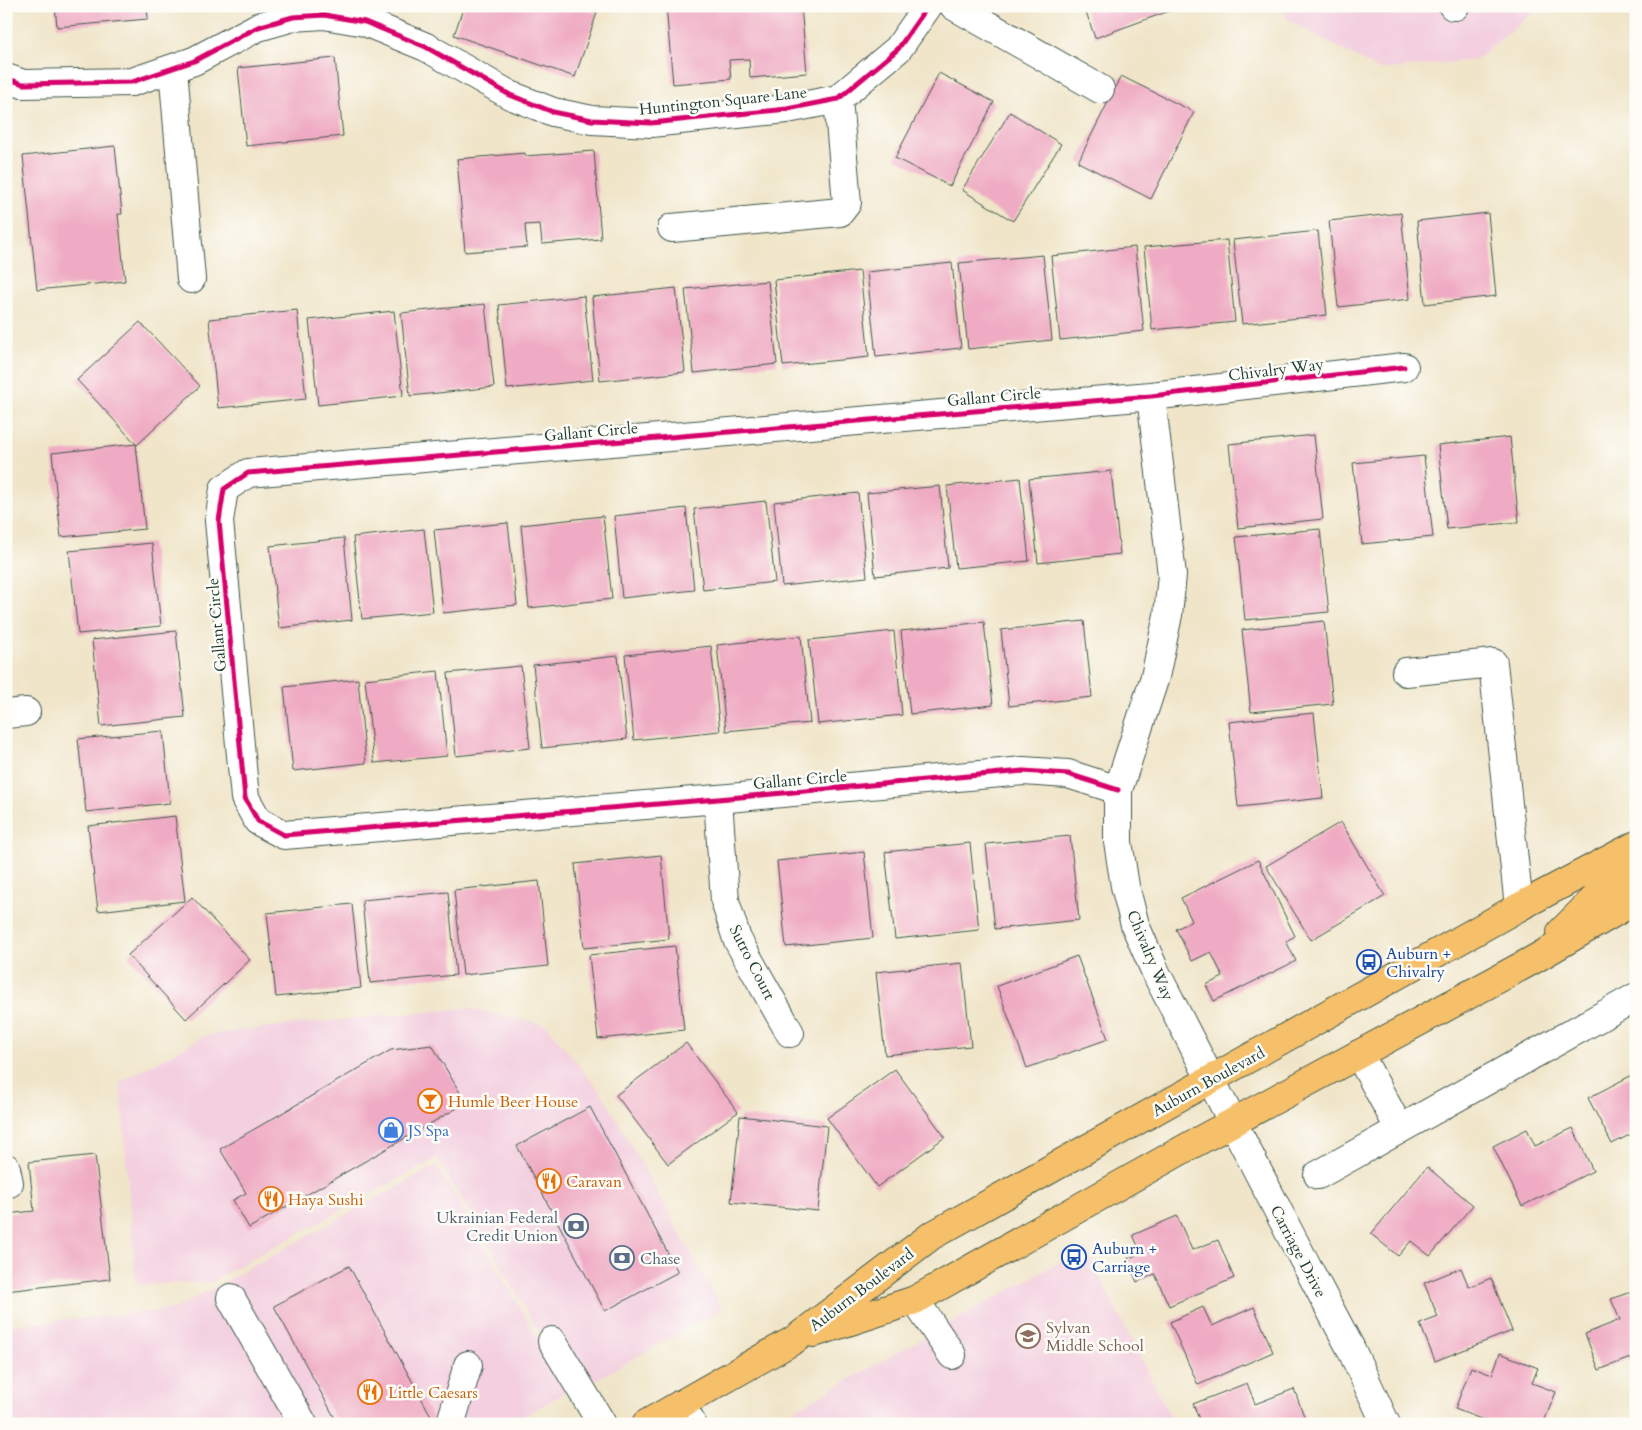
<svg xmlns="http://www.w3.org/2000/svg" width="1642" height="1430" font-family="Cardo,serif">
<rect width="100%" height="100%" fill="#fdfcf7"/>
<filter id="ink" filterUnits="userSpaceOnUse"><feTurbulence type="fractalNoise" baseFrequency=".02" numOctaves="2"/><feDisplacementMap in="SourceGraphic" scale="10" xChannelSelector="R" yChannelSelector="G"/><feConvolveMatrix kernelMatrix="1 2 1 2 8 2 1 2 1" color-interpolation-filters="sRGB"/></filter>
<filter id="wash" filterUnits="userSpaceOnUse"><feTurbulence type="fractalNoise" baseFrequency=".0096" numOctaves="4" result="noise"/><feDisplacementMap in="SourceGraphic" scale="20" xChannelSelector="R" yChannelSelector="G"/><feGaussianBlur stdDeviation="1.12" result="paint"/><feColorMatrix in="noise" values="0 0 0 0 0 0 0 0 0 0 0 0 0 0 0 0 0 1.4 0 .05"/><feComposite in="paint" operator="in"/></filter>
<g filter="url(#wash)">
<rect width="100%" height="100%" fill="#f0e5c9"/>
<path fill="#f3cfdf" d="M1282,6H1541L1476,60L1379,70L1287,19Z
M468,1008L546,1025L603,1095L722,1309L574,1392L437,1158L210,1282L136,1285L120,1082L207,1035L259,1028Z
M437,1165L568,1391L510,1424H6V1326L175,1309Z
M1085,1248L1174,1424H769Z"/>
<g id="blocks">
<path fill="#efabc3" d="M55,6H147L148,19L57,27Z
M464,6H578L597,13L575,77L454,35Z
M666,6H801L807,73L750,78L749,59L729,60L731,79L673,84Z
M1084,6H1183L1095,38Z
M335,58L343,136L246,146L238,68Z
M939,73L994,102L950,186L895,158Z
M1121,76L1194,112L1151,199L1078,162Z
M1010,112L1061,144L1013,221L962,190Z
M115,146L122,214H118L125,281L37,290L23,156Z
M594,151L601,239L542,244L540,224L525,225L527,247L465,252L457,159L525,153V156Z
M1401,213L1410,299L1338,307L1329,221Z
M1488,213L1496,296L1425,304L1417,221Z
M1318,231L1327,315L1242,324L1233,240Z
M1227,240L1235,322L1152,330L1144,247Z
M1135,247L1144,331L1060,340L1051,256Z
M1043,255L1052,340L968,349L959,263Z
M952,263L961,348L876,357L867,272Z
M860,271L869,357L783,366L774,280Z
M768,281L777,364L694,373L685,289Z
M676,288L685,372L600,381L592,297Z
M584,296L593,380L507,389L499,305Z
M485,304L494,387L410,396L401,313Z
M297,310L306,399L218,408L209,319Z
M394,311L403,396L318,405L309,320Z
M140,322L200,386L137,445L77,380Z
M1314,435L1323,519L1238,528L1229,444Z
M1510,437L1519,522L1447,529L1438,445Z
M136,444L145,529L61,537L52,453Z
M1424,456L1433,537L1362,544L1353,463Z
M1111,471L1120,554L1038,563L1029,479Z
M1020,478L1029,561L956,568L947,486Z
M940,486L948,568L875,576L867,493Z
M858,493L867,577L782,586L774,502Z
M766,501L775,582L703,590L694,509Z
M686,508L694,590L622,598L614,516Z
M603,516L612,599L529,608L521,525Z
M508,523L517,605L443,613L434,530Z
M424,529L433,612L362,619L353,537Z
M1320,529L1329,612L1245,620L1236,537Z
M344,538L352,620L279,628L270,546Z
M152,543L161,626L78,634L69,551Z
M1084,621L1092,697L1009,706L1001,630Z
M1324,621L1333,704L1251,712L1242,630Z
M984,622L993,705L910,714L901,631Z
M176,631L185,717L101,726L92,640Z
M894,631L902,715L818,724L809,640Z
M801,636L810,723L726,731L717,645Z
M711,646L720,731L634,740L625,655Z
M618,656L627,739L542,748L533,665Z
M521,666L530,748L456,756L448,673Z
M438,671L447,756L374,763L365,679Z
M358,679L366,763L293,771L284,687Z
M1314,713L1323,798L1238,807L1229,722Z
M163,731L170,803L86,812L78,739Z
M175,816L185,901L98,911L88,826Z
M1341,822L1385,896L1311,940L1266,866Z
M1070,836L1079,920L995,929L986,844Z
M970,843L979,930L895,939L885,852Z
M864,852L873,938L786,947L777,861Z
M661,855L669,939L584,948L575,864Z
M1258,860L1295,936L1286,941L1296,961L1214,1001L1206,985L1223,977L1211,952L1192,961L1176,929L1192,921L1181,898Z
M539,881L548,966L463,975L454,890Z
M448,892L456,975L370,983L362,900Z
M192,897L250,960L186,1019L128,955Z
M352,904L361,988L276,997L267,913Z
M675,946L684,1030L598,1039L589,955Z
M1077,956L1108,1039L1027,1068L997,986Z
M962,963L971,1046L885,1055L876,972Z
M686,1043L738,1112L668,1164L616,1095Z
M432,1045L466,1103L249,1228L233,1200L246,1193L220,1149L391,1050Z
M895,1069L945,1137L877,1187L827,1118Z
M1636,1073V1137L1633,1133L1612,1144L1588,1098Z
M590,1107L678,1272L605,1311L517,1146Z
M740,1116L827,1126L818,1211L731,1202Z
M1573,1128L1593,1171L1522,1206L1493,1146L1527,1129L1535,1146Z
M95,1155L110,1279L6,1291V1214L34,1211L29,1162Z
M1427,1167L1473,1205L1430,1256L1411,1241L1398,1256L1371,1234Z
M1177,1216L1192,1250L1218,1240L1234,1278L1169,1306L1155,1274L1137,1282L1127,1259L1141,1253L1133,1235Z
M349,1266L435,1423L434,1424H338L274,1306Z
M1461,1268L1469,1287L1491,1278L1512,1331L1435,1361L1420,1324L1438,1317L1424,1283Z
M1636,1290V1371L1630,1358L1599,1370L1585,1334L1620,1320L1611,1299Z
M1203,1307L1212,1326L1254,1307L1273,1352L1198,1385L1170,1322Z
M1500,1353L1538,1368L1532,1383L1556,1392L1543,1424H1494L1455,1409L1471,1367L1492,1375Z
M1247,1383L1255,1404L1294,1389L1307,1424H1201L1193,1404Z"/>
</g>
</g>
<g filter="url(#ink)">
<use href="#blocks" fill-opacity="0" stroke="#3e564a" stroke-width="1"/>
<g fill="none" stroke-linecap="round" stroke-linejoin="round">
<defs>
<path id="minor" d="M954,6L1100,89
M1453,6H1455
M173,69L191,279
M6,78L23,84L132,82L194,61L258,27L293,17L324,15L365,22L426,47L510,95L553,112L592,120L651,123L787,109L838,99L898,49L928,6
M672,228L840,212L847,203L838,99
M1151,396L1172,575L1168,615L1155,677L1118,790V842L1125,886L1135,925L1156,973L1290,1234L1350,1347L1386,1424
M1406,672L1493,663L1519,907
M6,714L26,712
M1118,790L1068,774L1023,771L718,799L284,835L258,821L245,798L219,521L224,489L248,473L1151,396L1404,367
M718,799L725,901L737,939L790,1033
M1359,1054L1399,1128
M6,1168L9,1183
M1318,1175L1636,997
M231,1298L303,1424
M915,1300L952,1355
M552,1341L602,1424
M681,1404L692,1424
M449,1424L451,1422L468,1365"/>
<path id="major" d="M1561,932L1599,894L1636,874
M814,1333L915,1300L1191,1145L1533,960L1636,900
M646,1424L794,1340L931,1236L1519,907L1636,845"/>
</defs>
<use href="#minor" stroke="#3e564a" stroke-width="30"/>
<use href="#major" stroke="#3e564a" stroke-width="30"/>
<use href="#minor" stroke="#fff" stroke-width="28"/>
<use href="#major" stroke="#f6c06b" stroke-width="28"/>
<defs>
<path id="cycleway" d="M6,78L23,84L132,82L194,61L258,27L293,17L324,15L365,22L426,47L510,95L553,112L592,120L651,123L787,109L838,99L898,49L928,6
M1118,790L1068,774L1023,771L718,799L284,835L258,821L245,798L219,521L224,489L248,473L1151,396L1404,367"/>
</defs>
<use href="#cycleway" stroke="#fdfcf7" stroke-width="8"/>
<use href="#cycleway" stroke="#d6006c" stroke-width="5"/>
</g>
</g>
<defs>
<symbol id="bus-ring" viewBox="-11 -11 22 22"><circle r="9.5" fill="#fdfcf7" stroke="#1a4fb4" stroke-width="1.5"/><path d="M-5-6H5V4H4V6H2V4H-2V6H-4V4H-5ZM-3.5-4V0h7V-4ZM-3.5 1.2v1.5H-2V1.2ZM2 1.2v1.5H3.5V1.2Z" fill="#1a4fb4"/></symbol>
<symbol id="bar-ring" viewBox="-11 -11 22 22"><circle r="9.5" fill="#fdfcf7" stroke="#e8710a" stroke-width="1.5"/><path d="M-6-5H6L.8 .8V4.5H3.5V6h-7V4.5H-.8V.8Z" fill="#e8710a"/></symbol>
<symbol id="shop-ring" viewBox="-11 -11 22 22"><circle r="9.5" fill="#fdfcf7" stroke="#3f7fe0" stroke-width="1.5"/><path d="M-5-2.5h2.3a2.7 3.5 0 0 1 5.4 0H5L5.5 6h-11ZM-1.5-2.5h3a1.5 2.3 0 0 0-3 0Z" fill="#3f7fe0"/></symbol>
<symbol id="restaurant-ring" viewBox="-11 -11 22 22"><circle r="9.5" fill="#fdfcf7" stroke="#e8710a" stroke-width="1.5"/><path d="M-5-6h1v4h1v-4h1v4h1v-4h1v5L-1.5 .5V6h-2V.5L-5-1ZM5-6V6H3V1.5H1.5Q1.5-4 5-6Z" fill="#e8710a"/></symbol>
<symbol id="bank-ring" viewBox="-11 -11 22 22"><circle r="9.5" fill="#fdfcf7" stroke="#5c6f8a" stroke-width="1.5"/><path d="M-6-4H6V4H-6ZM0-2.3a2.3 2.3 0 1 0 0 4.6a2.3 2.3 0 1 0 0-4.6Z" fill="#5c6f8a"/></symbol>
<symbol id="school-ring" viewBox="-11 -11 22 22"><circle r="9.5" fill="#fdfcf7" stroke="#8d6e63" stroke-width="1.5"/><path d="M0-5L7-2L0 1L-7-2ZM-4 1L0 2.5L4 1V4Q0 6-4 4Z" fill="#8d6e63"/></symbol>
</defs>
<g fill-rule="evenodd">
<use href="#bus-ring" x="1355" y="948" width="28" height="28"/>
<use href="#bar-ring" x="416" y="1087" width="28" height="28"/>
<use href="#shop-ring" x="377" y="1116" width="28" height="28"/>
<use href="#restaurant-ring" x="535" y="1167" width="28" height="28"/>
<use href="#restaurant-ring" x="257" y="1185" width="28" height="28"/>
<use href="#bank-ring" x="562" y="1212" width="28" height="28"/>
<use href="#bus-ring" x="1060" y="1243" width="28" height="28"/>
<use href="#bank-ring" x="608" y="1244" width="28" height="28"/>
<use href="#school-ring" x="1014" y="1322" width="28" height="28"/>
<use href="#restaurant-ring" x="356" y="1378" width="28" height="28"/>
</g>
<g text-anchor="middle" stroke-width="5" stroke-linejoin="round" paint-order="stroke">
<g font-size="16" fill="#1f3d34" stroke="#fdfcf7">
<text transform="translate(723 100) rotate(-6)" y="6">Huntington Square Lane</text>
<text transform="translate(1276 369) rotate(-7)" y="6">Chivalry Way</text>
<text transform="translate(994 396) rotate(-5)" y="6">Gallant Circle</text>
<text transform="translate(591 431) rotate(-5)" y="6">Gallant Circle</text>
<text transform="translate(216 625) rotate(-95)" y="6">Gallant Circle</text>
<text transform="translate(800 779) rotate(-5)" y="6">Gallant Circle</text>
<text transform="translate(1151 955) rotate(67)" y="6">Chivalry Way</text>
<text transform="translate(753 962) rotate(63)" y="6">Sutro Court</text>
<text transform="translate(1208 1081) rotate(-29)" y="6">Auburn Boulevard</text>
<text transform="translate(1299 1251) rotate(62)" y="6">Carriage Drive</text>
<text transform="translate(861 1289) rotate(-37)" y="6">Auburn Boulevard</text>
</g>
<g font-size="16" fill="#164399" stroke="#fdfcf7" text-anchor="start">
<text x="1386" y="959">Auburn +<tspan x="1386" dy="18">Chivalry</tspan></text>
<text x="1092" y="1254">Auburn +<tspan x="1092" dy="18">Carriage</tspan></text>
</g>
<g font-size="16" fill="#c56008" stroke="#fdfcf7" text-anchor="start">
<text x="448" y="1107">Humle Beer House</text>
<text x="566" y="1187">Caravan</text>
<text x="288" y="1205">Haya Sushi</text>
<text x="388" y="1398">Little Caesars</text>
</g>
<g font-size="16" fill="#366cbe" stroke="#fdfcf7" text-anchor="start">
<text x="408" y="1136">JS Spa</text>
</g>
<g font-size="16" fill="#4e5e75" stroke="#fdfcf7" text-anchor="end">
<text x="558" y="1223">Ukrainian Federal<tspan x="558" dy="18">Credit Union</tspan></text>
<text x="640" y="1264" text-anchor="start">Chase</text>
</g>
<g font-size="16" fill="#785e54" stroke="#fdfcf7" text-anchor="start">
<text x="1046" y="1333">Sylvan<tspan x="1046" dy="18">Middle School</tspan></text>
</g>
</g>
<rect width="1642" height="1430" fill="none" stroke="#fdfcf7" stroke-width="25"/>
</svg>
